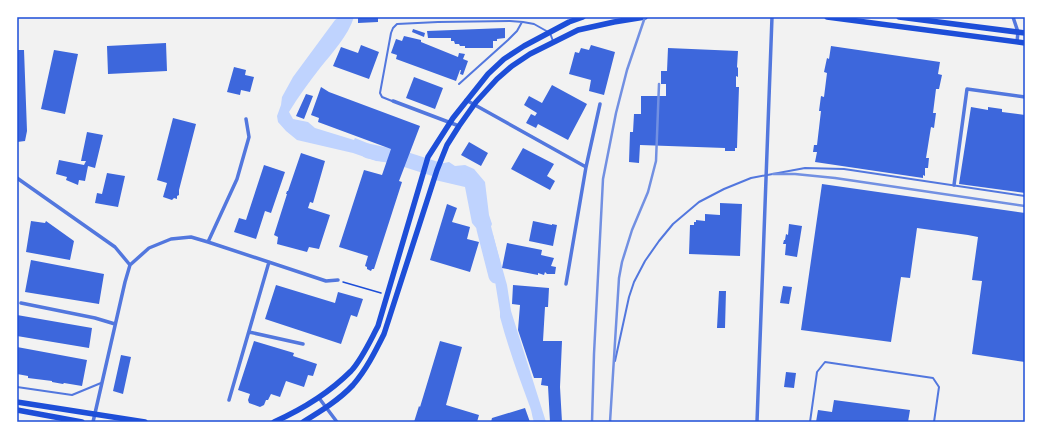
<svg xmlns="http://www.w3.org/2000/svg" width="1042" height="439" font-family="Jost,sans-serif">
<rect width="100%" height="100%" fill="#f2f2f2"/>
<path fill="#bfd3fe" d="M339,17H354C348,36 332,53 320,68C309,82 298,97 289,112L293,119L308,122L315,128L354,140L355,138L389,152L386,162L376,161L353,153L297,140L286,131L278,122L277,116L281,105L282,97L293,77L335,20Z
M449,162L455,166L465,165L474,169L485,182L489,215L492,224L490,229L491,236L493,235L507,285L511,311L546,422H534C532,417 532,412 530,407C519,377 508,347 500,317V312L490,250L482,235L472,223L465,187L435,180L439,164Z"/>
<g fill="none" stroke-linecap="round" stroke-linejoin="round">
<path stroke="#bfd3fe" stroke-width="15" d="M368,151L401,158L454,175
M484,229L496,276"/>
</g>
<path fill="#3d67dc" d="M358,17H378V22L358,23Z
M505,28V38L497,39V41H493V48H465V46H460L459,44H455L454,41H451V38H428L427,31Z
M413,29L425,33L424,37L412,32Z
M404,36L421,40V42L458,57L459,53L465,54L463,59L468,61L463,75L460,74L461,70H460L456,81L396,59L397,55L391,53L396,39L402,41Z
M166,43L167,71L108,74L107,46Z
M361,45L379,52L369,79L333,66L341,47L358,53Z
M591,45L615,52L604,95L589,91L591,80L569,74L575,52L579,53L581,48L589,50Z
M831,46L940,62L938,74L942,75L939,89H936L933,113H936L934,128L931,127L926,158H929L928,168H925V176L923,175V178L815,162L817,152H813L814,145H817L821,111H819L821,96L824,97L827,73L824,72L827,58L829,59Z
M668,48L738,51L737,67L738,68V77L736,76V87H739L737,148H735V151H725V148L640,145L639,163L629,162L630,132H633L634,114H641V96H666V84H661V71H667Z
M17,50H24L27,131L25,141L17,142Z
M54,50L78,54L65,114L41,109Z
M234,67L246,70L245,75L254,77L250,92L241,90L240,95L227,92Z
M414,77L443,88L435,109L406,98Z
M552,85L587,104L568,140L538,124L536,128L526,123L531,114L535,116L537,113L524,105L529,96L542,103Z
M321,87L329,92L420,126L399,181L402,182L374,269H372L371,271L367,269V267L365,266L368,256L339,247L364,170L382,175L391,149L318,122L319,118L311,115Z
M306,94L313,96L304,119L296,116Z
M971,107L988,110V107L1002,109V112L1025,115V193L959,184Z
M173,118L196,124L179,190V195L177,196V199L174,198L172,200L163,197L167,183L157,180Z
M87,132L103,135L95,168L88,166L85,181L79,180L78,185L66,180L67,177L56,174L59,160L84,165L86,161H81Z
M469,142L488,153L481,166L461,155Z
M523,148L554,164L547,176L555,181L550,190L511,169Z
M301,153L325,161L313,203L310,202L308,208L330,215L319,249L309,247L307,252L277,244L278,237L274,235L287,194H286L287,191H288Z
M264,165L285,172L271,213L265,211L256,239L234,232L239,218L246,220Z
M107,173L125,176L118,207L95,203L97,193L102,194Z
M822,184L1025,213V362L972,354L982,281L972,280L978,237L968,235L917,228L910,278L901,277L891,342L801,330Z
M720,203L742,204L740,256L689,254L690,225H694V222H696V220L705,221V214L720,215Z
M447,204L457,208L452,222L470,227L467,239L479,242L470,272L430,260Z
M31,221L45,223L46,221L74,241L70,260L26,252Z
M533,221L552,225V224L557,225L553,246L529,241Z
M789,224L802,226L797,257L785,255L786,244H783L784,240H785L786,234L788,235Z
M507,243L542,250L541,255L554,258L551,266L556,267L555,274H547L545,272L544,275L538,273V275L502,268Z
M31,260L104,274L99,304L25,292Z
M276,285L335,303L338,292L363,299L357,317L351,315L341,344L265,319Z
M513,285L549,288L548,307H545L543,341H562L560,387L562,422H550L548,386L541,385L542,378H534L518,330L520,305L512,304Z
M783,286L792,287L789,304L780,303Z
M719,291H726L725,328H717Z
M17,315L92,328L89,348L17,336Z
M254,341L294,353L293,356L317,364L313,376L308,375L304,387L286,381L280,397L271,394L268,400H266L264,405L260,407L249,403L248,400L250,394L238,390Z
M440,341L462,347L446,405L479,415L477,422H414L419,406L420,407Z
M17,347L87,360L82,386L64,383L63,384L52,382V381L28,378V376L17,374Z
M121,355L131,357L123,394L113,391Z
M786,372L796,373L794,388L784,387Z
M834,400L910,410L908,422H816L818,410L832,412Z
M525,408L530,422H491L492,418Z"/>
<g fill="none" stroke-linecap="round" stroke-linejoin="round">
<path stroke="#1d4ed8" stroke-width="1.5" d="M343,282L381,293"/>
<path stroke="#5277de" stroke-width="2" d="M459,84L508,40L517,31L522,22
M392,101L382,97L380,93L391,33L393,28L397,24L438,22L510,21L523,22L534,24L550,33L553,41
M615,361L629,297L634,282L645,261L659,241L673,224L699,202L724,189L751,178L805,168L844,169L1025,196
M17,387L72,395L101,383
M810,422L817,372L825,362L933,378L939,387L934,422"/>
<path stroke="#5277de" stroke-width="3.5" d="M1013,17L1018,32L1017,42
M466,100L586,167
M393,101L459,126
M17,178L115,247L130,265
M954,185L967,89L1025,97
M208,242L237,179L249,137L246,119
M566,284L586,167L600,104
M21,303L95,318L115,324
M249,332L303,344
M319,398L337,422
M229,400L269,262
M93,422L125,282L130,265L149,248L171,239L191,237L208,242L326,281L338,280
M757,422L772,17"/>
<path stroke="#1d4ed8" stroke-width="5.5" d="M827,17L1025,43
M899,17L1025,33
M17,402L145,422
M17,410L82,422
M274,422C303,409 328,394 351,371C362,359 370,341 378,326L428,157L453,118L488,74L504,59L524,46L569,22L583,17
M303,422C321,411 339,400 353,385C366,370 375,352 384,334L437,170L447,145L459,126L476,102L497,79L512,66L530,54L578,30L614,22L645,17"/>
<path stroke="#7290e2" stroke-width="2.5" d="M773,174H795L835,178L1025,206
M592,422L594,354L603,179L616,113L627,70L645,17
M610,422L619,278L622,262L632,230L648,192L656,161L659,84"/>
</g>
<rect width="1042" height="439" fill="none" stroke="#ffffff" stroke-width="36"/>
<rect x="18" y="18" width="1006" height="403" fill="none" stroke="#1d4ed8" stroke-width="1.5"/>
</svg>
